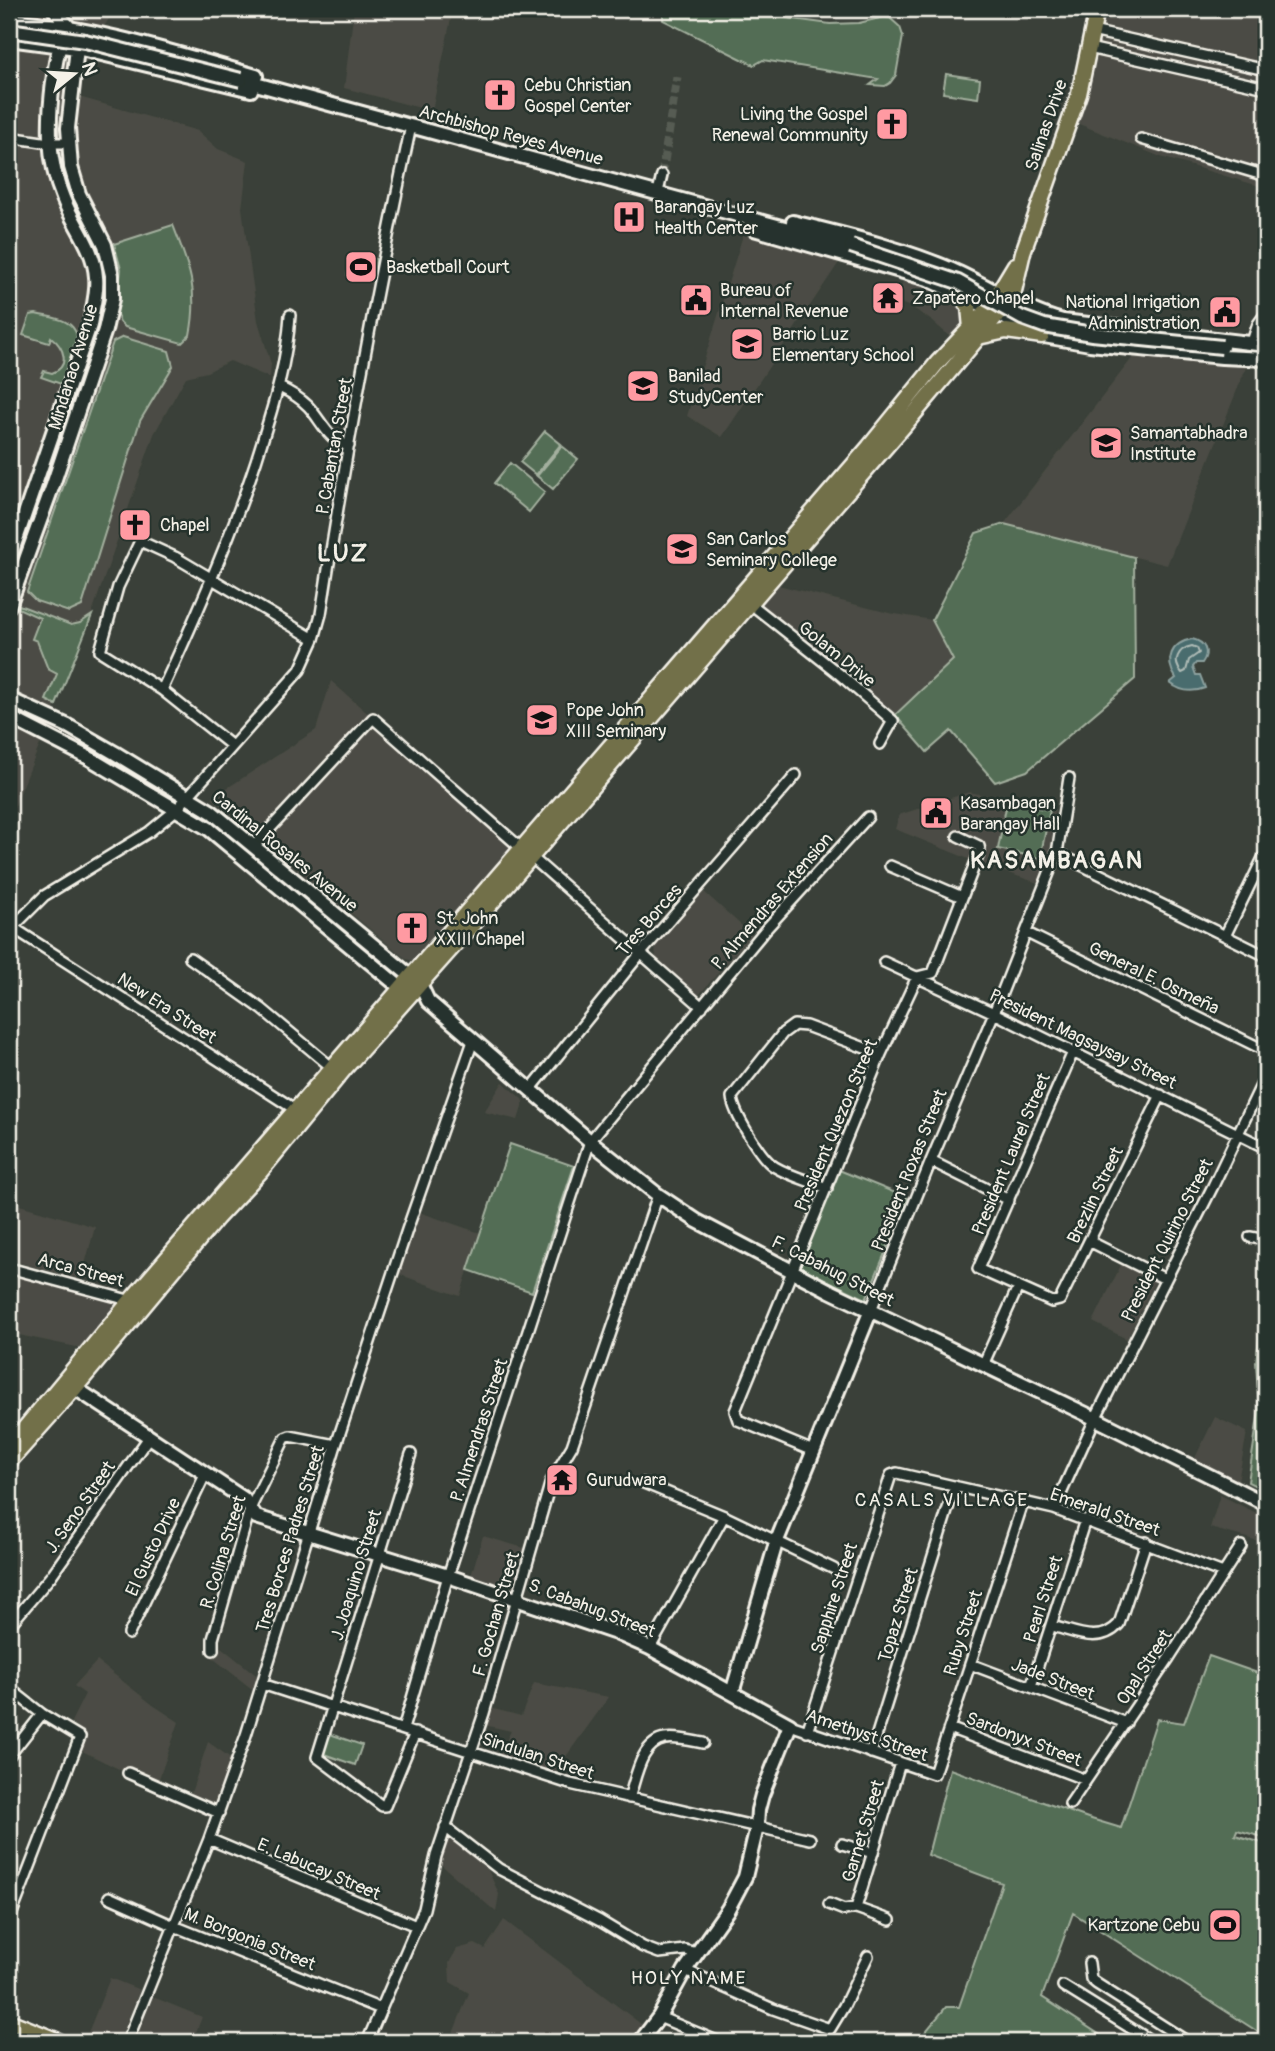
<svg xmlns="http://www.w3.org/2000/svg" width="1275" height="2051" font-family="Pangolin,sans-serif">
<rect width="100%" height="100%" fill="#3a4039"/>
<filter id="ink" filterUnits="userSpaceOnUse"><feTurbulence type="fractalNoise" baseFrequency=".0143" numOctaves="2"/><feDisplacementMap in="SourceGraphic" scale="14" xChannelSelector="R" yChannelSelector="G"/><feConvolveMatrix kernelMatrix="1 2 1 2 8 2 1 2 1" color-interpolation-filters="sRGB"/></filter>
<g filter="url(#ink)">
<path fill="#4b4c44" d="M9,9H115L86,56L79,97L198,131L218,149L248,161L242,208L258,321L271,364L270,378L230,361L207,372L186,377L154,434L83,639L14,808L9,816Z
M354,9H453L432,111L344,88Z
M1106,9H1266V188L1161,157L1079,124Z
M743,235L840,261L722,437L687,416Z
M903,280L954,297L963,307L966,323L953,339L932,321L913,308L898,302Z
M1133,357L1247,365L1167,565L1004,524Z
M774,584L889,613L932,620L953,660L895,715L868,696L757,606Z
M331,681L518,846L420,959L414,961L406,959L212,798L316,730Z
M969,792L1055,809L1050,854L1038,883L981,864L895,829L899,815Z
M702,890L752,935L698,996L656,959L655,943Z
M503,1082L524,1101L518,1120L484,1112Z
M9,1202L95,1227L81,1279L9,1260Z
M419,1212L480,1233L460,1296L398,1274Z
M1122,1263L1156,1280L1127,1339L1093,1322Z
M9,1274L122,1303L86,1349L9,1333Z
M1215,1417L1247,1432L1238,1481L1194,1460Z
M1220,1495L1266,1518V1543L1210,1528Z
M483,1536L524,1548L514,1590L471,1576Z
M217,1644L260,1678L252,1689L209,1655Z
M97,1661L153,1705L179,1722L157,1784L127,1773L80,1750L86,1734L71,1722L85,1694L74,1686Z
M534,1683L609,1697L554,1773L499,1755L511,1731L484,1725L490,1708L521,1716Z
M208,1742L235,1761L216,1808L190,1796Z
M448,1833L488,1870L499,1894L496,1912L438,1862Z
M504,1920L645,2027L632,2042L450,2041L469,1993L450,1982L449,1963L457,1949L475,1944L485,1949Z
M110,1978L140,1990L119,2042H92L85,2040Z
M153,1997L202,2017L192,2042H135Z"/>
<path fill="#526d54" stroke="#a3af9e" stroke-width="2" d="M663,9H719L830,24L859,23L884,17L890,18L900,27L903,36L896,75L890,83L885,86L870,85L878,79L763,60L754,65L663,20Z
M946,74L980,79L978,98L943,93Z
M173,225C189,266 199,290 190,335L182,343L125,327L120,322L116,312L121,269L114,244Z
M352,254L376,259L371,279L347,275Z
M36,314C51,318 73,318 77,336L64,385L41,377L44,371L52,373C71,366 64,347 51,337L49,343L23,335L30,315Z
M123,337L169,351L173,366L140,421L82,606L69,612L36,601L27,592L113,342Z
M545,431L561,444L536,475L520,462Z
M562,446L578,459L553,489L537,476Z
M510,463L545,492L529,512L494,483Z
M1004,524L1134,557L1135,679L1027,771L995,782L951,731L927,752L895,715L953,660L932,620L976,533Z
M19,605L71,625L80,623L92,615L56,705L46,700L57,674L48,669L37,641L32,639L40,618L18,608Z
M1007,802L1050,810L1040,858L998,849Z
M510,1144L574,1166L532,1292L468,1270Z
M839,1170L908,1198L866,1299L799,1267Z
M1266,1283V1491L1248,1482L1259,1411L1256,1362Z
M1209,1656L1266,1676V1838L1237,1830L1235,1835L1266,1844V2037L1073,1913L1042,1997L1111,2042H917L946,2007H959L1002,1883L928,1855L950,1769L1088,1818L1121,1828L1157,1719L1184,1723Z
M327,1733L362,1745L355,1765L321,1753Z"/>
<path fill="#496c6e" stroke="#8da19f" stroke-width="2" d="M1192,639C1205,642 1210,652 1202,663H1196L1193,667L1196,675H1200L1205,688C1192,693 1181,692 1170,683L1176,678C1164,660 1171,643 1192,639Z"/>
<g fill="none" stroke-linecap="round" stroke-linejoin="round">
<path stroke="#b0bcb7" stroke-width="2" d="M1192,646L1197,648L1199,653L1189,660L1186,671L1182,673C1172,662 1177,649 1192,646Z"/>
<path stroke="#565b53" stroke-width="9" stroke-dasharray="9 4.5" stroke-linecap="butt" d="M662,175L677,77"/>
<defs>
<path id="street" d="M1092,31L1266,70
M1089,48L1266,88
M9,137L49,143H68
M1141,139L1266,176
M658,192L662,175
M1252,342L1258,324L1266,313
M279,387C290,392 300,398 308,406C322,421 328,441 349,446
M747,601L838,673L893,721L880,744
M162,690C197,615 230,540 256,461C271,413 287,366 290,315
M232,746L162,690L100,651L118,587L140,541L175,557L314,639
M254,846L373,718L702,1007
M1057,853L1266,956
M890,866L962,897
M12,927L299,1112
M9,931L44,896L149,832L176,810L300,670L314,639L321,614C346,451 376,288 411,126
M1027,933L1266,1051
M1226,934L1266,852
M190,958L262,1009L335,1070
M884,962L994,1013L1266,1148
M1073,1052L978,1269L1052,1302L1060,1300L1161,1095
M530,1090L641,953L796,775
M931,1161L1009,1200
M827,1188C810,1181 790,1176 775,1167C761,1159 733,1112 732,1097L783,1033L794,1025L806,1026L881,1054
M1250,1237L1266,1240
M1089,1241L1165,1279
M9,1268L132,1301
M871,1310L931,1161L994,1013L1057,853L1069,778
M983,1365L1018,1287
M9,1425L19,1435
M813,1451L738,1420L735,1411L881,1054L917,977L933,973L980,851L979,846L958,836
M411,1454L317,1757L382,1806H385L415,1733
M644,1483L724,1516L834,1569
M1054,1509L1095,1419L1213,1186L1266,1075
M9,1626L51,1576L149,1437
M1052,1626C1076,1632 1100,1645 1119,1624L1146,1542
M129,1634L205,1475
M650,1648L724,1516
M213,1650V1639L250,1509L285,1438L290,1436L336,1445
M970,1664L1126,1723
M262,1684L570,1784L810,1839
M1031,1687L1085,1520
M9,1688L42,1714L80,1737L9,1921
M790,1725L934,1774L1023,1503
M949,1728L1086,1780
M403,1729L448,1576L590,1141L766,929L868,817
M807,1732L891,1475L897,1473L1054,1509L1223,1573
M871,1753L955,1486
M9,1756L42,1714
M128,1773L219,1813
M629,1798C636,1779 640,1743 665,1739C677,1737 691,1741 703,1743
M1070,1804L1169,1658L1241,1546
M445,1827L499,1869L600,1921L643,1947L659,1953L685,1950L697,1953
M209,1839L416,1926
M842,1844L873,1853
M109,1897L174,1926L381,2009
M829,1904L844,1910L856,1908L890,1920
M856,1908L900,1763
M1089,1963L1091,1979L1097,1984L1188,2042
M685,1970L773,2009L830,2029L844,2006L868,1956
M1063,1986L1153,2042
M659,2017L719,2042
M127,2042L209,1839L246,1735L336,1445L407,1230L473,1041
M367,2042L424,1909L436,1856L484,1713L551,1481L572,1446L658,1195"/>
<path id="secondary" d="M9,20C94,27 175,53 256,76
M9,39L77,48L251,90
M241,80L851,246
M793,222C845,235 902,248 952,270C989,286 1024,311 1063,321L1266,345
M754,229L928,279L989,308L1016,324L1044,336L1090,344L1222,357L1266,359
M9,560L90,325C92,310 98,293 96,277C94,247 73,225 63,198C47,160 48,122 53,82C56,62 57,48 67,30
M9,606L53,485L105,330L112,299V275L105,245L79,194L71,167L68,128L77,48L69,27L54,9
M9,699L68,726L115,753L212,812L420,984L428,1001L590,1141L658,1195L697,1221L830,1291L1088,1415L1266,1504
M9,717L89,758L209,829L408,994
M69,1384L244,1499L256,1517L448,1576L616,1633L650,1648L790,1725L762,1795L758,1810L757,1827L745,1877L728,1909L685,1970L659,2017L640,2042
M732,1693L776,1543L871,1310"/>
<path id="primary" d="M959,293L969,307L971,328
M978,337L1006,331L1042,336
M9,1447L131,1300L869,447L938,362L989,308L1015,265
M9,1462L75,1388L217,1218L260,1172L346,1067L475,922L903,427L998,314L1014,291L1023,252L1079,94L1097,9
M9,2021L61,2042"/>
</defs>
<use href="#street" stroke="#f4f1e8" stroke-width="14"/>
<use href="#secondary" stroke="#f4f1e8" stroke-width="18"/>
<use href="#primary" stroke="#f4f1e8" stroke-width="19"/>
<use href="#street" stroke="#26332d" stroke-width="9"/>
<use href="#secondary" stroke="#26332d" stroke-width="12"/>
<use href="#primary" stroke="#726f4a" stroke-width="14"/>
<defs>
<path id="secondary-bridge" d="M9,30L85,41L241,80
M851,246L958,282L1022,318L1044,326L1092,334L1222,347"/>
</defs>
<use href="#secondary-bridge" stroke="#f4f1e8" stroke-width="18" stroke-linecap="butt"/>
<use href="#secondary-bridge" stroke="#26332d" stroke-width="12"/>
</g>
</g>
<defs>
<symbol id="church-square" viewBox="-11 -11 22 22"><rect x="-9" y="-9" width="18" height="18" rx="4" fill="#ff9aa2" stroke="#26332d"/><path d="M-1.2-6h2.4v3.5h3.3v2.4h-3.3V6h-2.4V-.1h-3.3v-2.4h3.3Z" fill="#111"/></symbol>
<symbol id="hospital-square" viewBox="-11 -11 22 22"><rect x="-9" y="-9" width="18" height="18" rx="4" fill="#ff9aa2" stroke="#26332d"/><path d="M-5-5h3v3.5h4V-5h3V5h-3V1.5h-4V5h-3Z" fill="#111"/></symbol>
<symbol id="stadium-square" viewBox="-11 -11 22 22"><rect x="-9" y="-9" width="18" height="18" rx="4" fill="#ff9aa2" stroke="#26332d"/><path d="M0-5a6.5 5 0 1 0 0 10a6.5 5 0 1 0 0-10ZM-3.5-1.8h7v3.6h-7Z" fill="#111"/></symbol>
<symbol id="temple-square" viewBox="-11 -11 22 22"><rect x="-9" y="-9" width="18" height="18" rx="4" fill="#ff9aa2" stroke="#26332d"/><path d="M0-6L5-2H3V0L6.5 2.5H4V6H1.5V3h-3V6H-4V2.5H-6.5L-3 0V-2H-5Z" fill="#111"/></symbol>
<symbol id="civic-square" viewBox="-11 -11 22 22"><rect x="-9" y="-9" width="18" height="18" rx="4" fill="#ff9aa2" stroke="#26332d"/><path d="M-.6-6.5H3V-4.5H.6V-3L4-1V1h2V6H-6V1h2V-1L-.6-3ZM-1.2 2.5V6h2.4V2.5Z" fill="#111"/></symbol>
<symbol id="school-square" viewBox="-11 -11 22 22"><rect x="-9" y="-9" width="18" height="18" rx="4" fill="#ff9aa2" stroke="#26332d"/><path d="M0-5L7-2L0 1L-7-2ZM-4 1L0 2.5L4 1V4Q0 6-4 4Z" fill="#111"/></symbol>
<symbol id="university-square" viewBox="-11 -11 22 22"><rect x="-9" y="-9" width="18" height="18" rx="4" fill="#ff9aa2" stroke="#26332d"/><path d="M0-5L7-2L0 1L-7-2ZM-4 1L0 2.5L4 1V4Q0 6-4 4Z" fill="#111"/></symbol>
</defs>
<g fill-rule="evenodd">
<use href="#church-square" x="481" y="76" width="38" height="38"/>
<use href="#church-square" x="873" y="105" width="38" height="38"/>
<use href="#hospital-square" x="610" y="198" width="38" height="38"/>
<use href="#stadium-square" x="342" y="248" width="38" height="38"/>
<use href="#temple-square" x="869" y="279" width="38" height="38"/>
<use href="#civic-square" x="677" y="281" width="38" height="38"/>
<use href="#civic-square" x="1206" y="293" width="38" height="38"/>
<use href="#school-square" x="728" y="325" width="38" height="38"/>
<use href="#university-square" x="624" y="367" width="38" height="38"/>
<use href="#school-square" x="1087" y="424" width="38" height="38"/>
<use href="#church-square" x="116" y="506" width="38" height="38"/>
<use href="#university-square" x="663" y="530" width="38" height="38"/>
<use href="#university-square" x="523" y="701" width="38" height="38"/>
<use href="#civic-square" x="917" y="794" width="38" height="38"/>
<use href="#church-square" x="393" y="909" width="38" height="38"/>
<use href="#temple-square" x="543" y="1461" width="38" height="38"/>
<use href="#stadium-square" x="1206" y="1906" width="38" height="38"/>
</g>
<g text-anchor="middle" stroke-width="5" stroke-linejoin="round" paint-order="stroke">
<g font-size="18" fill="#f4f1e8" stroke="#26332d" text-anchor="start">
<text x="524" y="91">Cebu Christian<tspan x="524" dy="21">Gospel Center</tspan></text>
<text x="868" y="120" text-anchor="end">Living the Gospel<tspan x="868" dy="21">Renewal Community</tspan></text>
<text x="654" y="213">Barangay Luz<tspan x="654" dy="21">Health Center</tspan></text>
<text x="386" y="273">Basketball Court</text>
<text x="720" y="296">Bureau of<tspan x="720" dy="21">Internal Revenue</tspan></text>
<text x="912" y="304">Zapatero Chapel</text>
<text x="1200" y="308" text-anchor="end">National Irrigation<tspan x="1200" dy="21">Administration</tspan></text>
<text x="772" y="340">Barrio Luz<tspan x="772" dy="21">Elementary School</tspan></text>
<text x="668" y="382">Banilad<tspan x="668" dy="21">StudyCenter</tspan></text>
<text x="1130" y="439">Samantabhadra<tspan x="1130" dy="21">Institute</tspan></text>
<text x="160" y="531">Chapel</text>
<text x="706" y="545">San Carlos<tspan x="706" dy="21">Seminary College</tspan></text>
<text x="566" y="716">Pope John<tspan x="566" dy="21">XIII Seminary</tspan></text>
<text x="960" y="809">Kasambagan<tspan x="960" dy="21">Barangay Hall</tspan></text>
<text x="436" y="924">St. John<tspan x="436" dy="21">XXIII Chapel</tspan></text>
<text x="586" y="1486">Gurudwara</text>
<text x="1200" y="1931" text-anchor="end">Kartzone Cebu</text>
</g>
<g font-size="18" fill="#f4f1e8" stroke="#26332d">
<text transform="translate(1046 125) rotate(-71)" y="6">Salinas Drive</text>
<text transform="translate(511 135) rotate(15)" y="6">Archbishop Reyes Avenue</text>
<text transform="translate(73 367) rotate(-73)" y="6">Mindanao Avenue</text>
<text transform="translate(334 446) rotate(-80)" y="6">P. Cabantan Street</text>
<text transform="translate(837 654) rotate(39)" y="6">Golam Drive</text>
<text transform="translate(285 851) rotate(39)" y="6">Cardinal Rosales Avenue</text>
<text transform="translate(772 901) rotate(-49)" y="6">P. Almendras Extension</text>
<text transform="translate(649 920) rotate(-49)" y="6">Tres Borces</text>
<text transform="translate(1154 978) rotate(26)" y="6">General E. Osmeña</text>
<text transform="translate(167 1008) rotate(33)" y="6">New Era Street</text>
<text transform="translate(1083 1039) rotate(26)" y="6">President Magsaysay Street</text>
<text transform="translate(836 1125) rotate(-67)" y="6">President Quezon Street</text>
<text transform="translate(1011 1154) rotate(-67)" y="6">President Laurel Street</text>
<text transform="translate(909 1170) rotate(-68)" y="6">President Roxas Street</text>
<text transform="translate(1095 1195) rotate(-64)" y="6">Brezlin Street</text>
<text transform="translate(1167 1240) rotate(-63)" y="6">President Quirino Street</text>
<text transform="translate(81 1270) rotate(15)" y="6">Arca Street</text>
<text transform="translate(833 1271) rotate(27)" y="6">F. Cabahug Street</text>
<text transform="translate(479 1430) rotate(-72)" y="6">P. Almendras Street</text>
<text transform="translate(80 1507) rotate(-55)" y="6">J. Seno Street</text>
<text transform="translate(1105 1512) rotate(19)" y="6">Emerald Street</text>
<text transform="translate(290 1539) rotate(-73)" y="6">Tres Borces Padres Street</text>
<text transform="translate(153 1547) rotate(-65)" y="6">El Gusto Drive</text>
<text transform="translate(223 1552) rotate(-73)" y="6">R. Colina Street</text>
<text transform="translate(356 1575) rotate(-73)" y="6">J. Joaquino Street</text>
<text transform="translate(834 1598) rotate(-72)" y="6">Sapphire Street</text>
<text transform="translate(1043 1599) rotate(-72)" y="6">Pearl Street</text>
<text transform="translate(592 1608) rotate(21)" y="6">S. Cabahug Street</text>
<text transform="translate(496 1614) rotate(-74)" y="6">F. Gochan Street</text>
<text transform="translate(898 1615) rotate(-73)" y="6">Topaz Street</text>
<text transform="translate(963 1633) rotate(-72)" y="6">Ruby Street</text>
<text transform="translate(1144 1667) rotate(-57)" y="6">Opal Street</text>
<text transform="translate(1053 1679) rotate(21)" y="6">Jade Street</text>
<text transform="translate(867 1735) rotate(19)" y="6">Amethyst Street</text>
<text transform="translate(1024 1739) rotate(21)" y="6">Sardonyx Street</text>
<text transform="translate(538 1756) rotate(18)" y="6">Sindulan Street</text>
<text transform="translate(863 1831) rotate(-73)" y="6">Garnet Street</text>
<text transform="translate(319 1869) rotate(23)" y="6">E. Labucay Street</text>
<text transform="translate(250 1939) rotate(22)" y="6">M. Borgonia Street</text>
</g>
<g font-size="19" letter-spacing="2" fill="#f4f1e8" stroke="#26332d">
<text x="942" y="1506">CASALS VILLAGE</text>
<text x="689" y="1984">HOLY NAME</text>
</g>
<g font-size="24" font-weight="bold" letter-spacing="2" fill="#f4f1e8" stroke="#26332d">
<text x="343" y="561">LUZ</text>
<text x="1057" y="868">KASAMBAGAN</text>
</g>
</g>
<rect width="1275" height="2051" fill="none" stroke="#26332d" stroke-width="35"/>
<rect x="18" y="18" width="1240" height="2016" fill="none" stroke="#f4f1e8" stroke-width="2.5" filter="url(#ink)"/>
<g transform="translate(74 74) rotate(72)" stroke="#26332d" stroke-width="5" paint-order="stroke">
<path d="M0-5L12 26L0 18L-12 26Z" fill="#f4f1e8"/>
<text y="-10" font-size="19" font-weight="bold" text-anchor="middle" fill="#f4f1e8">N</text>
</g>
</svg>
